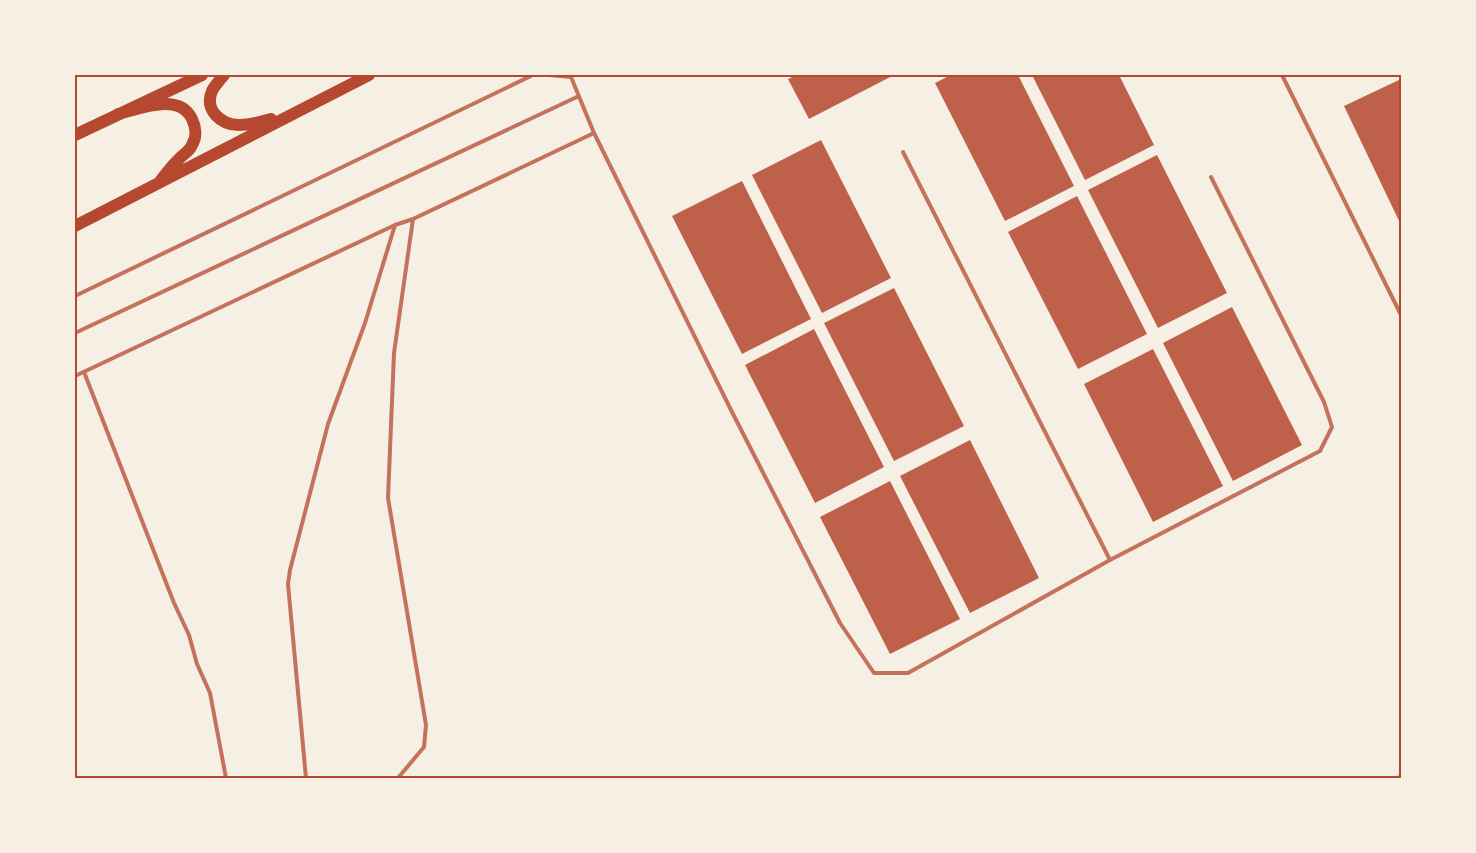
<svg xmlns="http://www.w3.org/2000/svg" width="1476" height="853" font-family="Commissioner,sans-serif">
<rect width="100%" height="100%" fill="#f6efe4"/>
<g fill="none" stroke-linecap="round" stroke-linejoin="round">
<path stroke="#c9d6d2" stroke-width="8" d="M1400,778H1401"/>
</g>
<path fill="#bf614a" d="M797,75H894L809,119L788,79Z
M951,75H1018L1074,186L1005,221L935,83Z
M1032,75H1119L1154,145L1085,180Z
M1401,79V225L1344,106Z
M821,140L891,278L822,313L752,175Z
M1157,155L1227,293L1158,328L1088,190Z
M742,181L811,319L742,354L672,216Z
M1077,196L1147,334L1078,369L1008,232Z
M894,288L964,426L894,461L824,323Z
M1232,307L1302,445L1233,481L1163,343Z
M814,329L884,467L815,503L745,365Z
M1153,349L1223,486L1153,522L1084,384Z
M970,440L1039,578L970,613L900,476Z
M890,481L960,619L890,654L820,517Z"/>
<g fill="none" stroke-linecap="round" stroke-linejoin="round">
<path stroke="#c5725c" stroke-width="4" d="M549,75L571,77L594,133L731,410L840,623L874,673H908L1110,560L1320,451L1332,427L1324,402L1211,177
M1282,75L1401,315
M903,152L1110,560
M75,296L533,75
M75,333L579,96
M84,372L174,603L189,635L197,664L210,693L226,778
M75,376L395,225L413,219L594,133
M306,778L288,584L290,570L328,424L365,323L395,225
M398,778L424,747L426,725L388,498L394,353L413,219"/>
<path stroke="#b5482f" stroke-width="12" d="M224,75C220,80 215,85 212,91C204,110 221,125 239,125C250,125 261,122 271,119
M118,114C140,109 179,92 192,119C196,127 197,137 192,145C190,151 183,154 179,159C172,165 167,173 161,180
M75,135L202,75
M75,226L369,75"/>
</g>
<rect width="1476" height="853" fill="none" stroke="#f6efe4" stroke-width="152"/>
<rect x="76" y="76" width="1324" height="701" fill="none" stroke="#b5482f" stroke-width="2"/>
</svg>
